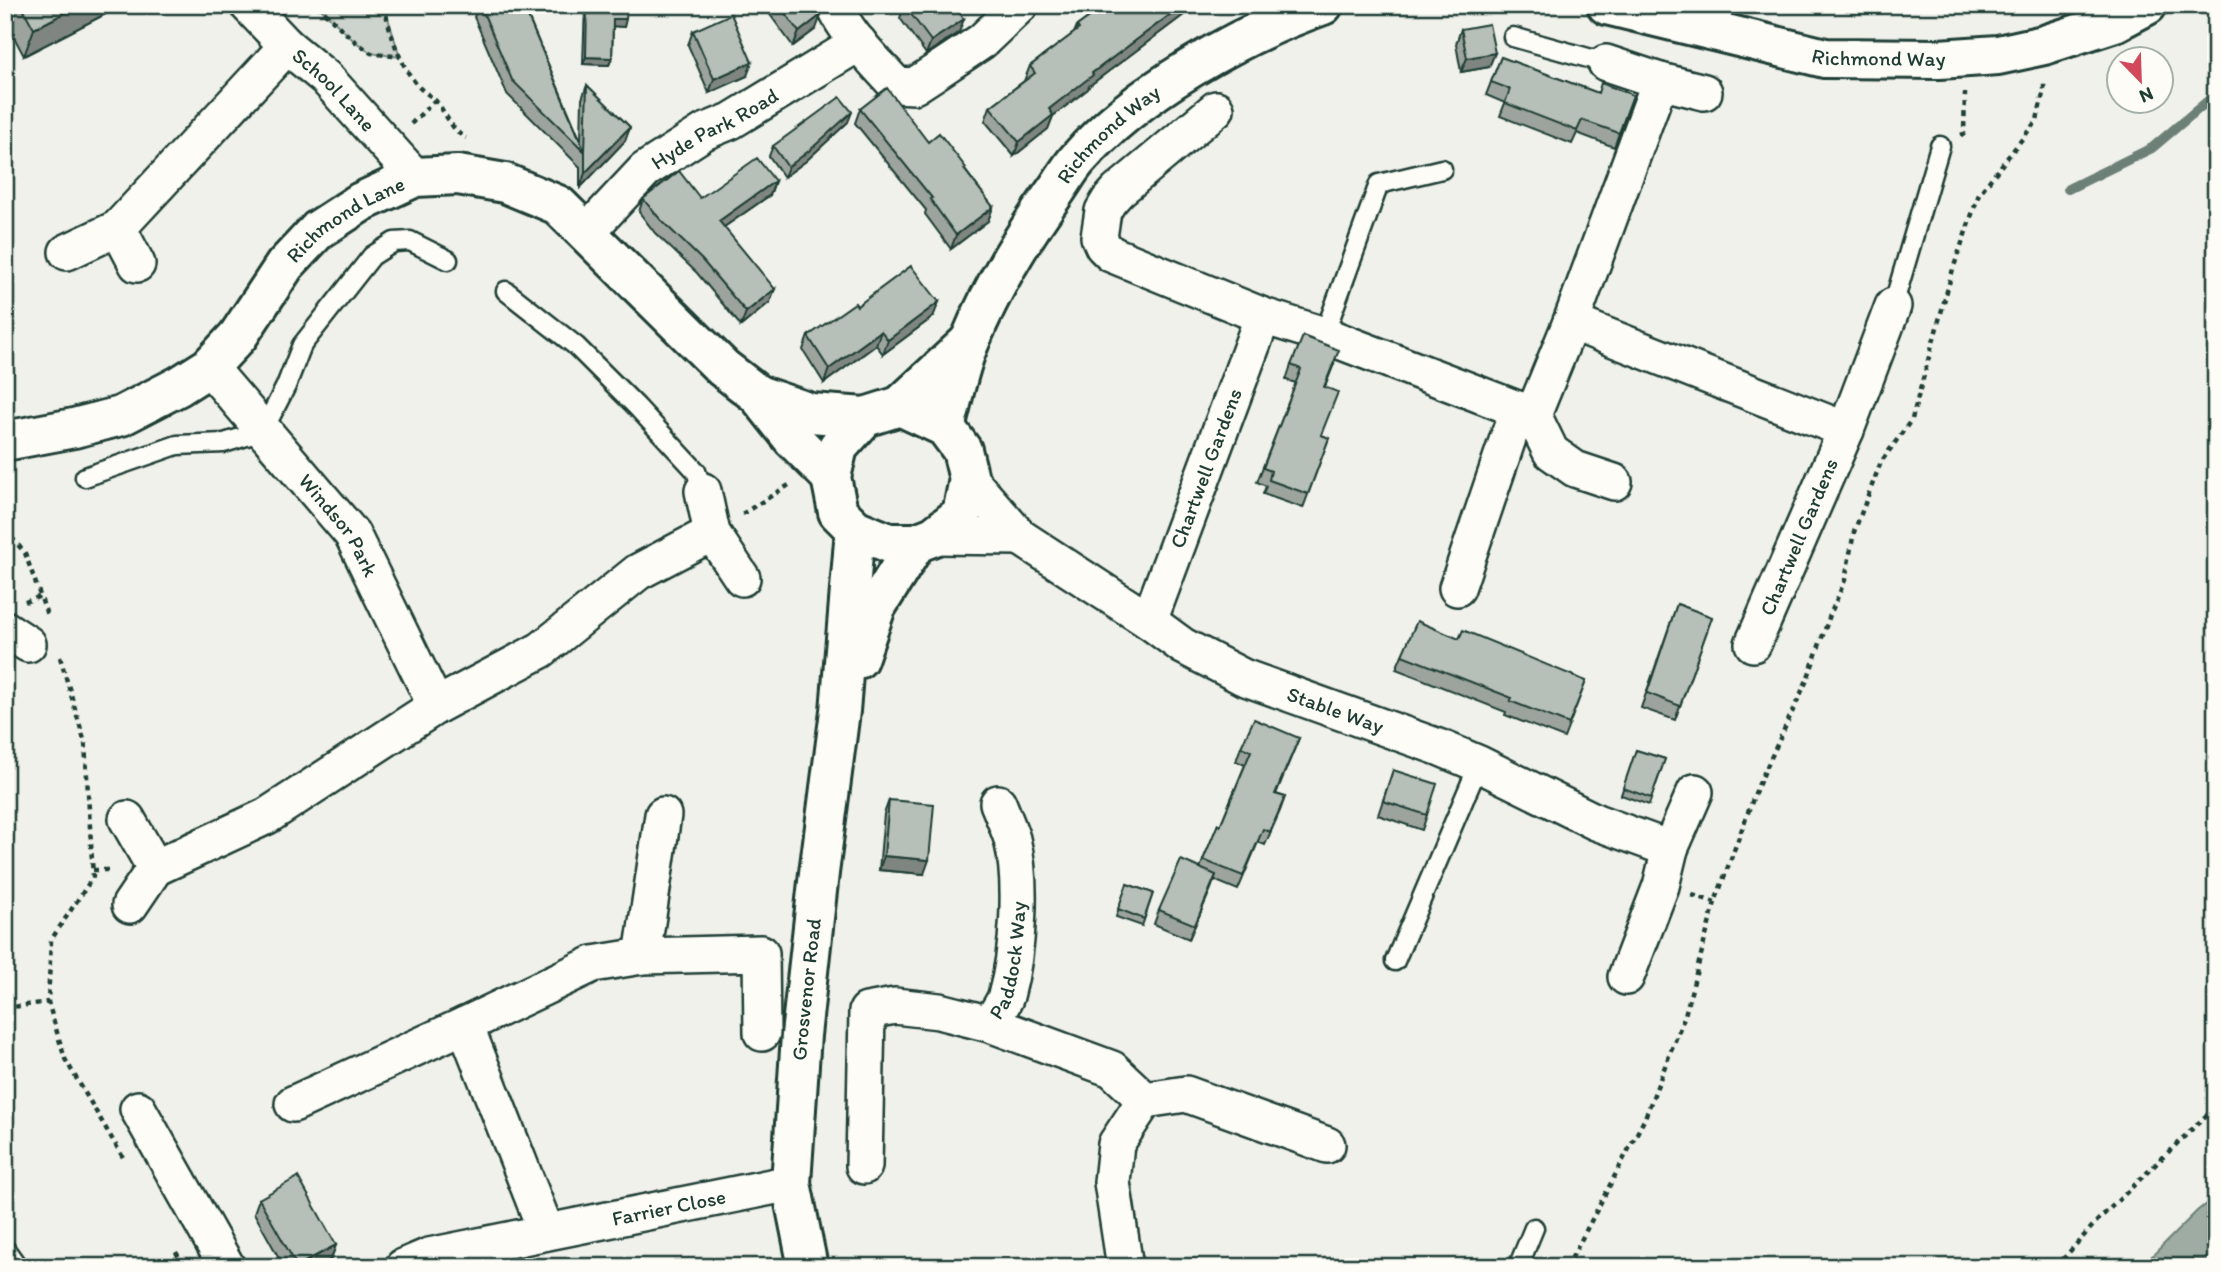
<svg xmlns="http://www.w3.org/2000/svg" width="2221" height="1272" font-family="Itim,sans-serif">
<rect width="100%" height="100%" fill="#f0f1eb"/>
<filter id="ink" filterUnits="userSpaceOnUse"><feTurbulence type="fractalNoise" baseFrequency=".0143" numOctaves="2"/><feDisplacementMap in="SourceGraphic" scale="14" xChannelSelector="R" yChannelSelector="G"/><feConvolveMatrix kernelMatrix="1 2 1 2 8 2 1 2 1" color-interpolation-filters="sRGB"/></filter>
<g filter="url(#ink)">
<path fill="#cdd3cd" stroke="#768880" stroke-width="2" d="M317,5H384L400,57L371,53L352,39Z"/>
<path fill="#9faca4" stroke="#6c8077" stroke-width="2" d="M2216,1196V1267H2141L2197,1211Z"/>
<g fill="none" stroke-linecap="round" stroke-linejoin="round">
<path stroke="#6c8077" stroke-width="10" d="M2068,189L2152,148L2216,94"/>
<defs>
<path id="service" d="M1513,37L1606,63
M506,291L576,346L637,407L696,471L703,491
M1893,306L1940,146
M1324,335L1379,184L1442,169
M85,477L177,445L224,443L263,431L286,386L302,345L372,256L394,242L410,241L448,260
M1395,961L1479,764
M5,1249L18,1267
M1518,1267L1534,1228"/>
<g id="minor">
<path id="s1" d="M248,5L287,46L326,78L415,177"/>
<path d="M834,5C847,35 874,60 896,85L914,86L937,71L982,41L1020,5"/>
<path d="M1660,81L1704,92"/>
<path d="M1216,109L1118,191L1109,201L1103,211L1099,237L1103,246L1111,254L1263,316"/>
<path d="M118,228L137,264"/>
<path id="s2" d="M587,232L645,170L704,132L731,121L859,43"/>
<path d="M67,252L118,228L287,46"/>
<path d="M1571,322L1846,430L1753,644"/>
<path id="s3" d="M209,367L352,534L436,706"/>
<path d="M1533,415L1551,452L1575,469L1614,482"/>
<path d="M1846,430L1893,306"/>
<path id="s4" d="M969,479L1020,537L1149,621L1183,646L1243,677L1441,748L1479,764L1596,822L1670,849"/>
<path d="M703,491L712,533L742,578"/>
<path d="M934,536L1020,537"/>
<path d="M1457,588L1518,409"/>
<path id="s5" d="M1149,621L1263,316L1324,335L1533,415L1571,322L1660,81L1606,63"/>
<path d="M5,629L28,644"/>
<path d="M127,819L155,868L130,905"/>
<path d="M155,868L267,816L436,706L541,650L638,572L712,533"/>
<path d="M642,956L663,815"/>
<path d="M1626,977L1661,886L1670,849L1695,792"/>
<path id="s6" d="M990,1024C995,1015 1003,1005 1006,996C1018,953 1023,882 1012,839C1008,827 1003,815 998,803"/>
<path d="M293,1104L465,1025"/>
<path d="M138,1109L227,1267"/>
<path d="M864,1166L867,1011L895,1006L939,1011L990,1024L1112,1069L1145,1100"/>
<path d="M546,1231L465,1025L593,964L642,956L761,953L762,1033"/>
<path id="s7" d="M403,1267L429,1256L791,1183"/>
<path d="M1125,1267L1112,1182L1116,1144L1145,1100L1186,1094L1327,1145"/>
</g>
<g id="tertiary">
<path id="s8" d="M1607,5L1825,58L1939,59L1998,55L2044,45L2115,22L2147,5"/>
<path d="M758,395L811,413L865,417"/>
<path d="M900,406L945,427L962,450L969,479L962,514L934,536L916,543H889L855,529L838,512L831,477L838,447L865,417Z"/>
<path d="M900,406L968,343"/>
<path id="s9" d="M945,427C953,399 958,368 970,341C992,287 1023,236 1057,189C1064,179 1070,168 1078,159C1136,92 1240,34 1323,5"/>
<path id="s10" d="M5,441L74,428L121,416L179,386L209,367L238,336L285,265L318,230L361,202L415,177L458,175L505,183L558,205L723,368L758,395L793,439L831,477"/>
<path d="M858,659L876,607L916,543"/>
<path id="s11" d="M808,1267L791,1183L801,1035L819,873L840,711L855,529"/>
</g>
</defs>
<use href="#service" stroke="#1f3d34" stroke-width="23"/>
<use href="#minor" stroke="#1f3d34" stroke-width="40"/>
<use href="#tertiary" stroke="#1f3d34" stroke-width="44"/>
<path stroke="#1f3d34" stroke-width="4.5" stroke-dasharray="5 5" stroke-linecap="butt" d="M317,5L352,39L371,53L400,57
M384,5C390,33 399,64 418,86C423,92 430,95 435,100C446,112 451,131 466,138
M411,124L435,100
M1961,135L1964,134L1965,93
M742,514L789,485
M5,530L25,553L47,615
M25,602L41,596
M60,657L85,743L93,877L51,940L48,1002L65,1059L124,1159
M93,870H113
M1692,895L1715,902
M5,1008L48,1002
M176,1252L184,1267
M1567,1267L1644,1120L1685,1015L1715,902L1757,788L1807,680L1830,615L1845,580L1854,532L1881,462L1912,419L1953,269L1979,194L2037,120L2044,89V80
M2056,1267L2097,1221L2216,1106"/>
<use href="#service" stroke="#fdfcf7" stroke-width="18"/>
<use href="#minor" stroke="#fdfcf7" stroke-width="35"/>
<use href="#tertiary" stroke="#fdfcf7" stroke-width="38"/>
</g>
<path fill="#9da49e" stroke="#1f3d34" stroke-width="2" d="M5,5H123L24,56L7,24Z
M479,5H523L581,141L582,99L587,85L630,127L625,141L580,188V167L507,94L474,17Z
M585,5H627L624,27L613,26L612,58L609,65L583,64Z
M763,5H813L816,29L793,46Z
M905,5H963L957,10L959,32L926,54L900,18Z
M1106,5H1197L1089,86L1088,89L1053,116L1048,129L1014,156L985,121L990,107L1024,81L1030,66L1074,33L1077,26Z
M1461,29L1489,67L1461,72L1456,44Z
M693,31L747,76L709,93L688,45Z
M1501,57L1598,93L1633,95L1614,147L1577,133L1572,144L1500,116L1505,103L1486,95Z
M860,109L928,142L965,170L993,207L988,221L951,249L925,214L926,210L855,123Z
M848,122L806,161L784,177L769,156L773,146Z
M775,181L770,195L724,227L770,302L741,326L697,273L655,233L639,212L643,199L700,198Z
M857,306L933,317L883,354L876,345L824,383L803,350L808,336Z
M1334,364L1325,387L1322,435L1329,438L1303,508L1263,494L1266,486L1257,482L1296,383L1286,380L1291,365Z
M1677,604L1712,617L1675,720L1641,708Z
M1459,639L1586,681L1564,738L1505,715L1506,712L1396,669L1402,655Z
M1299,738L1276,794L1285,797L1280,811L1265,845L1258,842L1238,890L1214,880L1189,939L1154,924L1159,910L1200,868L1218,824L1220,826L1245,765L1236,761L1241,747Z
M1636,750L1665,759L1649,805L1621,795Z
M1393,770L1427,815L1422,830L1378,815Z
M889,800L924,874L879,870L884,814Z
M1127,884L1153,893L1142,926L1116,917Z
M259,1199L336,1245L331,1259L317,1267H284L254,1213Z"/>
<path fill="#7f8681" stroke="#1f3d34" stroke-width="2" d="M80,5H123L24,56L34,29Z
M952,5H963L948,17Z
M1183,5H1197L1089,86L1088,89L1053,116L1048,129L1014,156L1019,142L1049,109L1092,73Z
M821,15L816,29L793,46L799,32Z
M613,19H626L624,27L610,26Z
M964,19L959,32L926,54L931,41Z
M1495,53L1489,67L1461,72L1467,58Z
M586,57L612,58L609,65L583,64Z
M752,62L747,76L709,93L714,79Z
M852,112L848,122L806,161L784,177L788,167Z
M630,127L625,141L580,188L585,173Z
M775,181L770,195L714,234L719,221Z
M993,207L988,221L951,249L956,235Z
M775,289L770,302L741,326L746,312Z
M939,302L933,317L883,354L888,340Z
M881,331L876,345L824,383L829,369Z
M884,856L929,860L924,874L879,870Z
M1216,875L1211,889L1189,939L1195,925Z
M336,1245L331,1259L317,1267H297Z"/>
<path fill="#b6bfb8" stroke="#1f3d34" stroke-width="2" d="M5,5H12L5,28Z
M21,5H80L34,29Z
M480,5H523L585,152L587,85L630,127L585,173V152L512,80Z
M587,5H627L626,19H613L612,58L586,57Z
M779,5H813L821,15L799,32Z
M905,5H953L964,19L931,41L905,6Z
M1106,5H1183L1092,73L1093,75L1049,109L1053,115L1019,142L990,107L1035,73L1030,66L1079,29L1077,26Z
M731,14L752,62L714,79L693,31Z
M1489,24L1495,53L1467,58L1461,29Z
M1501,57L1598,93L1601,83L1633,95L1619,133L1582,120L1577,131L1505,103L1510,89L1491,82Z
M887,88L928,142L939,133L966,168L964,169L993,207L956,235L930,199L932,198L860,109Z
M840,97L852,112L810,150L788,167L773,146Z
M757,158L775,181L719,221L775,289L746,312L702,260L660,219L643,199L679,171L700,198Z
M911,266L939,302L888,340L881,331L829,369L808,336L855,303L857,306Z
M1303,336L1339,350L1324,387L1338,392L1321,435L1329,438L1308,494L1269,480L1271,471L1263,468L1301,369L1291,365Z
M1677,604L1712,617L1680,706L1647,693Z
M1417,621L1459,639L1463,630L1586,681L1569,724L1510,701L1512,698L1402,655Z
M1254,719L1299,738L1275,794L1285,797L1270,832L1263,829L1243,876L1203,860L1218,824L1220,826L1251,751L1241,747Z
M1636,750L1665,759L1651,798L1623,788Z
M1393,770L1437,784L1427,815L1383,801Z
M889,800L934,804L929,860L884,856Z
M1181,860L1216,875L1195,925L1159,910Z
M1127,884L1153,893L1144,919L1118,909Z
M298,1177L336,1245L297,1266L259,1199Z"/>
</g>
<g text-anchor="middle" stroke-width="5" stroke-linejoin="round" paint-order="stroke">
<g font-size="21" fill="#1f3d34" stroke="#fdfcf7">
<text dy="7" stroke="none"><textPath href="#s8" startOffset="278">Richmond Way</textPath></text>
<text dy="7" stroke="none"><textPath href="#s1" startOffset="121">School Lane</textPath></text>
<text dy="7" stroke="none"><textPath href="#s2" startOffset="166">Hyde Park Road</textPath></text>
<text dy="7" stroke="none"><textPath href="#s9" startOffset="341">Richmond Way</textPath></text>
<text dy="7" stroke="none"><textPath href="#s10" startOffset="424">Richmond Lane</textPath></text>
<text dy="7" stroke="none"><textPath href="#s5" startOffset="163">Chartwell Gardens</textPath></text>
<text dy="7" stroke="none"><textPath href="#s3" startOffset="205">Windsor Park</textPath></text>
<text transform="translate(1799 537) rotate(-67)" y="7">Chartwell Gardens</text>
<text dy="7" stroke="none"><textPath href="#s4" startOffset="439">Stable Way</textPath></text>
<text dy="7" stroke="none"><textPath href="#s6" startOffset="68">Paddock Way</textPath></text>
<text dy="7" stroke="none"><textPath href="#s11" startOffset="280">Grosvenor Road</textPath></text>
<text dy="7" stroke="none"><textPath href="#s7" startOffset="273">Farrier Close</textPath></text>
</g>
</g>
<rect width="2221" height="1272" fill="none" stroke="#fdfcf7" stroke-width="28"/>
<rect x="14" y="14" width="2193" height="1244" fill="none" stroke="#1f3d34" stroke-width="2.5" filter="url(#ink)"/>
<g transform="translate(2140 80) rotate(157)"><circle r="33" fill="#fdfcf7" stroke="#a4b0a9" stroke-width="2"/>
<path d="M0-5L12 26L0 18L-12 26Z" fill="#d1495b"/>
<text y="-10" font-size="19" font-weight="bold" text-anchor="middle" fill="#1f3d34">N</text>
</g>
</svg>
